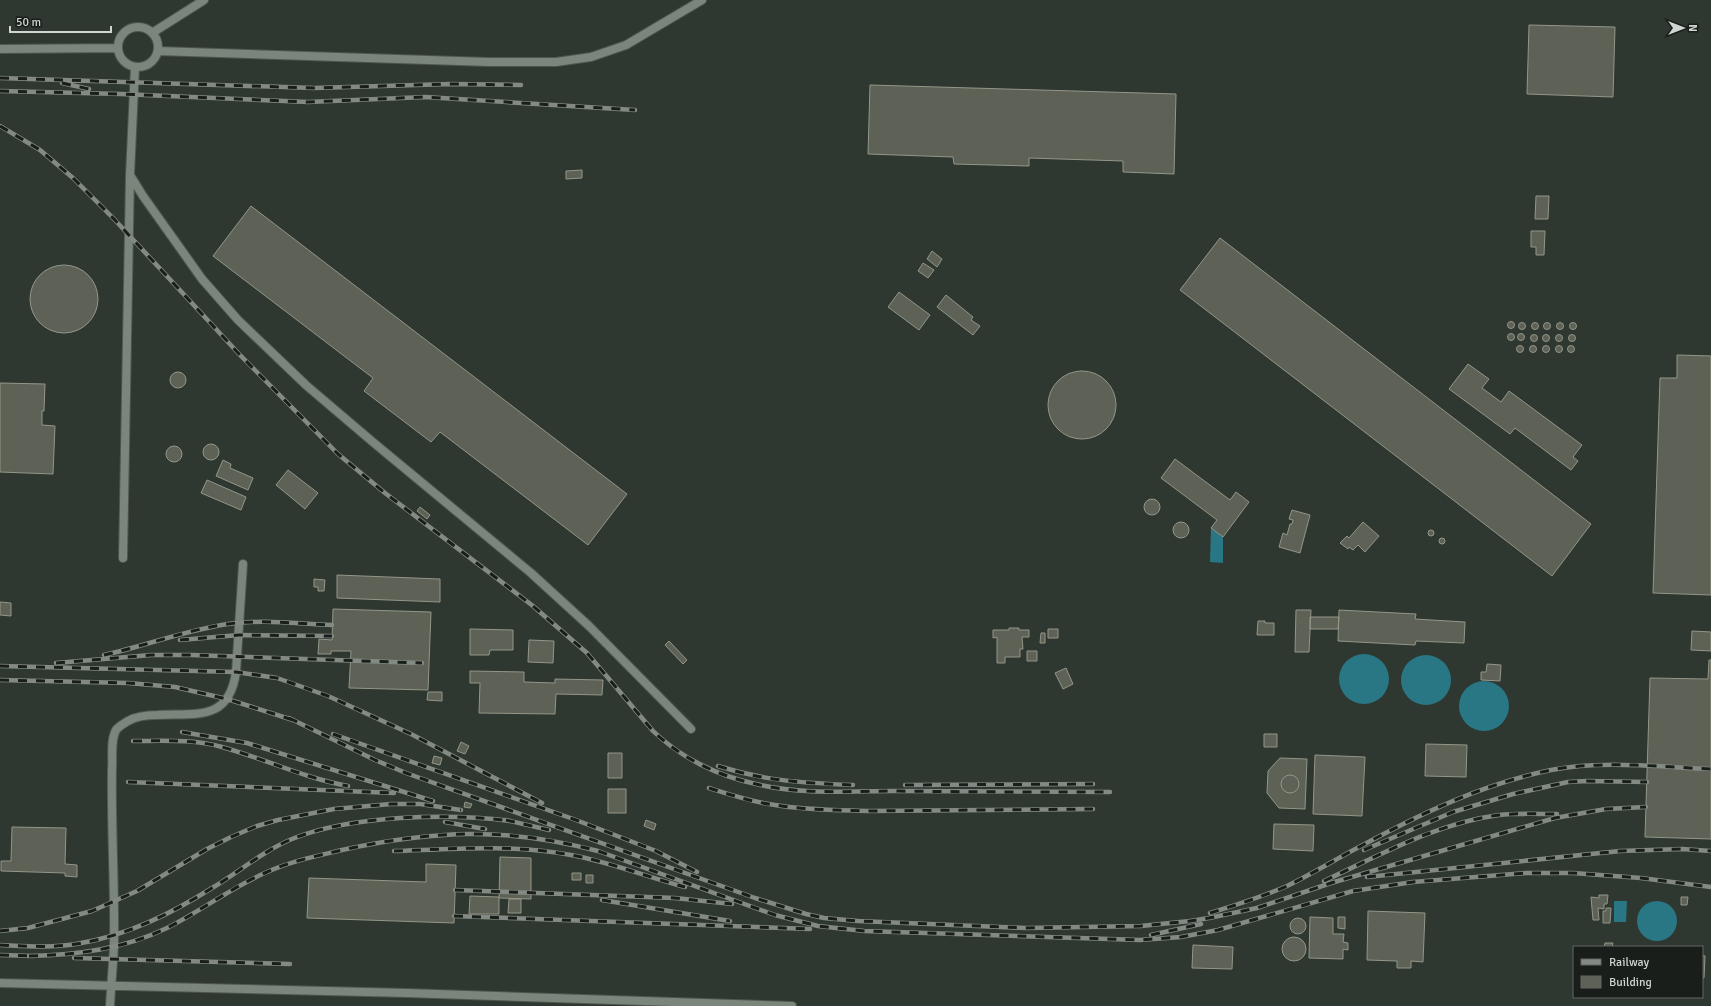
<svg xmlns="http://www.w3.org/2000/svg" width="1711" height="1006" font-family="Signika,sans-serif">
<rect width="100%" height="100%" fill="#2f3830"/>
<path fill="#297685" d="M1211,528L1223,537V563L1210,562Z
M1339 679a25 25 0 1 1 50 0a25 25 0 1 1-50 0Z
M1401 680a25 25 0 1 1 50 0a25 25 0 1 1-50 0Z
M1459 706a25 25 0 1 1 50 0a25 25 0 1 1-50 0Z
M1637 921a20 20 0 1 1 40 0a20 20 0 1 1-40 0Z
M1614,901H1627L1626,922H1614Z"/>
<path fill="#5e6155" stroke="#939689" d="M1529,25L1615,27L1613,97L1527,94Z
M870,85L1176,94L1174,174L1123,172V161L1029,158V166L954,164L953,157L868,154Z
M582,170V178L566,179V171Z
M1536,196H1549L1548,219H1535Z
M251,206L627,494L588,545L440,432L431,442L364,391L373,378L213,256Z
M1531,231H1545L1544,255H1536V247H1531Z
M1220,238L1591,524L1552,576L1180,290Z
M932,251L942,259L937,267L927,259Z
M923,263L934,270L928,278L918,271Z
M30 299a34 34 0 1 1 68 0a34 34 0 1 1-68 0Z
M899,292L930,315L919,330L888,307Z
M946,295L973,317L971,320L980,326L973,335L937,307Z
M1507.5 325a3.5 3.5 0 1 1 7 0a3.5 3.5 0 1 1-7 0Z
M1531.5 326a3.5 3.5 0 1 1 7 0a3.5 3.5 0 1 1-7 0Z
M1569.5 326a3.5 3.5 0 1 1 7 0a3.5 3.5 0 1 1-7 0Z
M1518.5 326a3.5 3.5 0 1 1 7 0a3.5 3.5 0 1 1-7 0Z
M1543.5 326a3.5 3.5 0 1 1 7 0a3.5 3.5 0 1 1-7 0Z
M1556.5 326a3.5 3.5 0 1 1 7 0a3.5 3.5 0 1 1-7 0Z
M1507.5 337a3.5 3.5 0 1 1 7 0a3.5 3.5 0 1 1-7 0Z
M1517.5 337a3.5 3.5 0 1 1 7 0a3.5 3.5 0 1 1-7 0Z
M1542.5 338a3.5 3.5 0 1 1 7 0a3.5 3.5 0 1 1-7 0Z
M1530.5 338a3.5 3.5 0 1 1 7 0a3.5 3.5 0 1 1-7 0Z
M1568.5 338a3.5 3.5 0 1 1 7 0a3.5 3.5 0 1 1-7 0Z
M1555.5 338a3.5 3.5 0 1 1 7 0a3.5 3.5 0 1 1-7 0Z
M1555.5 349a3.5 3.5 0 1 1 7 0a3.5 3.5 0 1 1-7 0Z
M1567.5 349a3.5 3.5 0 1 1 7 0a3.5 3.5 0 1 1-7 0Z
M1529.5 349a3.5 3.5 0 1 1 7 0a3.5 3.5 0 1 1-7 0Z
M1516.5 349a3.5 3.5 0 1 1 7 0a3.5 3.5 0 1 1-7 0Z
M1542.5 349a3.5 3.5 0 1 1 7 0a3.5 3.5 0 1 1-7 0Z
M1677,355L1711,356V595L1653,593L1660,378H1677Z
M1468,364L1489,379L1482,388L1501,402L1509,391L1582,445L1573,457L1578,461L1571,470L1515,428L1510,434L1449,389Z
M1048 405a34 34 0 1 1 68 0a34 34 0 1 1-68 0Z
M170 380a8 8 0 1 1 16 0a8 8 0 1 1-16 0Z
M0,383L45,384L44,411H42V425L55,426L53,474L0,472Z
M203 452a8 8 0 1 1 16 0a8 8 0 1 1-16 0Z
M166 454a8 8 0 1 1 16 0a8 8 0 1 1-16 0Z
M1175,459L1230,500L1236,492L1249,502L1223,537L1211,528L1217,520L1161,478Z
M223,460L231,464L230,468L253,478L248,490L216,476Z
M288,470L318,493L305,509L276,485Z
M207,480L246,497L241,510L201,493Z
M1144 507a8 8 0 1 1 16 0a8 8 0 1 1-16 0Z
M420,507L430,515L427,519L417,511Z
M1292,510L1310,515L1300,553L1279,547L1283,533L1287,535L1290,524H1292L1293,520L1289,519Z
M1363,522L1379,536L1365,552L1358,545L1353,550L1349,547L1348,549L1340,543L1347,536L1349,538Z
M1173 530a8 8 0 1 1 16 0a8 8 0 1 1-16 0Z
M1428 533a3 3 0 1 1 6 0a3 3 0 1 1-6 0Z
M1439 541a3 3 0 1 1 6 0a3 3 0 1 1-6 0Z
M337,575L440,579V602L337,598Z
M314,579L325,580L324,591H318V587H314Z
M0,602L11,603V616L0,615Z
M333,609L431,612L428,690L349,688L351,651H331V654H318L319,639L332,640Z
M1296,610H1311L1309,652H1295Z
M1339,610L1416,614L1415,619L1465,622L1464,643L1416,641L1415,645L1338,641Z
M1310,617H1339L1338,629H1310Z
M1258,621H1265V623H1274V635H1257Z
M1009,628H1019V630H1029V637H1022L1023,649H1020V657H1005V663H997V637L993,638V630H1009Z
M470,629L513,630V650H490L489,655H470Z
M1048,629H1058V638H1048Z
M1692,631L1711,632V651L1691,650Z
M1041,633H1045V643H1040Z
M529,640L554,641L553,663L528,662Z
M669,641L687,660L683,664L665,645Z
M1027,651H1037V661H1027Z
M1709,660H1711V839L1645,837L1650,678L1708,679Z
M1487,664L1501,665L1500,681L1481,680V672H1486Z
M1066,668L1073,684L1063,689L1055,673Z
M470,671L524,672V682L555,683V679L603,680L602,695L556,694L555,714L479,713L480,683H470Z
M428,692H442V701L427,700Z
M1264,734H1277V747H1264Z
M461,742L469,746L465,754L457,751Z
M1426,744L1467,745L1466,777L1425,776Z
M608,753H622V778H608Z
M1315,755L1365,757L1362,816L1313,814Z
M434,756L442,758L440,765L432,763Z
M1280,758L1307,759L1305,809L1279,808L1267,793L1268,771Z
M1281 784a9 9 0 1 1 18 0a9 9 0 1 1-18 0Z
M608,789H626V813H608Z
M465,802L472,804L470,808L464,807Z
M646,820L656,824L654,830L644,826Z
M1274,824L1314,825L1313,851L1273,849Z
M12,827L66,828L65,864L77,865V877L65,876V873L1,871V861H11Z
M500,857L531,858V899L499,898Z
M426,864L456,865L454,923L307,918L309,878L426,882Z
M572,873H581V880H572Z
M586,875H593V883H586Z
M1599,895H1608L1607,904H1604V909L1598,908L1599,920H1593L1591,897L1599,898Z
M470,896L499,897V914H469Z
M1681,897H1688L1687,905H1681Z
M509,899H521V913H508Z
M1606,908H1611L1610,923H1603V911H1606Z
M1368,911L1425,913L1423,962L1411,961V968H1397V961L1367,960Z
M1310,917L1333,918V934H1344L1343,942L1348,943V950L1343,949V959L1309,958Z
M1338,917H1345V929L1338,928Z
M1290 926a8 8 0 1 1 16 0a8 8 0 1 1-16 0Z
M1282 949a12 12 0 1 1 24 0a12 12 0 1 1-24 0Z
M1605,943H1613L1612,947H1604Z
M1193,945L1233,947L1232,969L1192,968Z
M1702,955L1705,956L1704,978H1702Z"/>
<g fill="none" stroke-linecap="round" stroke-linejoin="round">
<defs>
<path id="service" d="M118 47a20 20 0 1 1 40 0a20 20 0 1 1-40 0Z
M152,33L204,0
M0,49L118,48
M158,51L489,62H556L591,57L626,45L702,0
M135,67L130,175L143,196L202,279L238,320L307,386L374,443L531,573L589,626L691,729
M123,558L130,175
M0,983L407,993L792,1006
M110,1006C111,986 113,966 114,945C115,887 111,828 112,769C113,758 110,741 116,730C119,726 123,724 128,721C137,716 147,715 157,715C196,713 229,722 236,672L243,564"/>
</defs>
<use href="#service" stroke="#4e564f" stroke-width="10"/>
<use href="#service" stroke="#7a857c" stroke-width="8"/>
<defs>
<path id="rail" d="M0,78L314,88L451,84L521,85
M62,83L89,89
M0,91L121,94L308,102L425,97L635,110
M0,126L40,150L73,178L114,219L240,355L338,454L385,493L533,606L587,653L653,731C681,758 718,776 756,784C801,795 850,791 895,791C967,792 1039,792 1110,792
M180,640L239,635L332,636
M104,655C145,646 186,630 228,624C263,619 298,624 332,625
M56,663L151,655H192L422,663
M0,666L236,672L277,678L328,696L411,734L542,803
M0,680L128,683L175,687L227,699L293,720
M289,718L375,760L406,773L755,898L806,914L824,918L858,921L1026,928L1141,926L1190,921L1209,918L1257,908L1331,883L1555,818L1606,809L1646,807
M182,732L247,743L433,801
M333,734L576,820L656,851L697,872
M133,741C163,741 193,739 222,747C265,759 304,778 348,786
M718,766C765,781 804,783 853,785
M128,782L394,793
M905,785L1093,784
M709,788C731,795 752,802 775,805C805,810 837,810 868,811L1093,809
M506,820L549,830
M445,822L485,829
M1364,850L1453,812L1513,794L1568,782L1587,781L1647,782
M394,851C452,849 513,844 571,855C610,862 647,877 685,887
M1367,877L1620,851L1682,849L1711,851
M1324,881C1380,855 1437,823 1499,815C1518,813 1538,814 1557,814
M455,890L675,898L732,904
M602,900L730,921
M1210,913C1236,905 1262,897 1287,886C1312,874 1336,859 1361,846C1422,813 1483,784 1551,770C1603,760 1659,767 1711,769
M454,916L810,929
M0,931L28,928L92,911L137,891L207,849L231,837L257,826L278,820L334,809L391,804H420L461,810
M1151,935L1201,924
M0,945C25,946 51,948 76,944C126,936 169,915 212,888C239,872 263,851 292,839C351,815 449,813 511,821
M0,955L34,956
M29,956C77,955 124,949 167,928C201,911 232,887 267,872C291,861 317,856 342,850C434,830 507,827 598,851L775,915L818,926L864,931L1140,940L1181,937L1218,930L1353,891L1413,882L1527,873H1573L1641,878L1711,887
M74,958L290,964"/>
</defs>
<use href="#rail" stroke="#838a84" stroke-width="4.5"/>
<use href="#rail" stroke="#1a1e1a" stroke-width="3" stroke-dasharray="9" stroke-linecap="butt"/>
</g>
<rect x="1573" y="946" width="130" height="52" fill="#1a1e1a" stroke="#626763"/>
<rect x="1581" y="959" width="20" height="6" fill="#838a84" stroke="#626763"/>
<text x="1609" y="966" font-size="12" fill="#cfd5d0">Railway</text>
<rect x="1581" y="976" width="20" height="12" fill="#5e6155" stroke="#626763"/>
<text x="1609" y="986" font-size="12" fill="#cfd5d0">Building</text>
<g transform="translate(1683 28) rotate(90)" stroke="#1a1e1a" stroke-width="3" paint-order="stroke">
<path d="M0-3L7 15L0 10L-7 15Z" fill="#cfd5d0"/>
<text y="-6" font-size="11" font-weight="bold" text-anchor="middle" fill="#cfd5d0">N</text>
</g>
<path d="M10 26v6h101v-6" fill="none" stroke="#cfd5d0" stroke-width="2"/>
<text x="16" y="26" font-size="12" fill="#cfd5d0" stroke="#1a1e1a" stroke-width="3" paint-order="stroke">50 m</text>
</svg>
